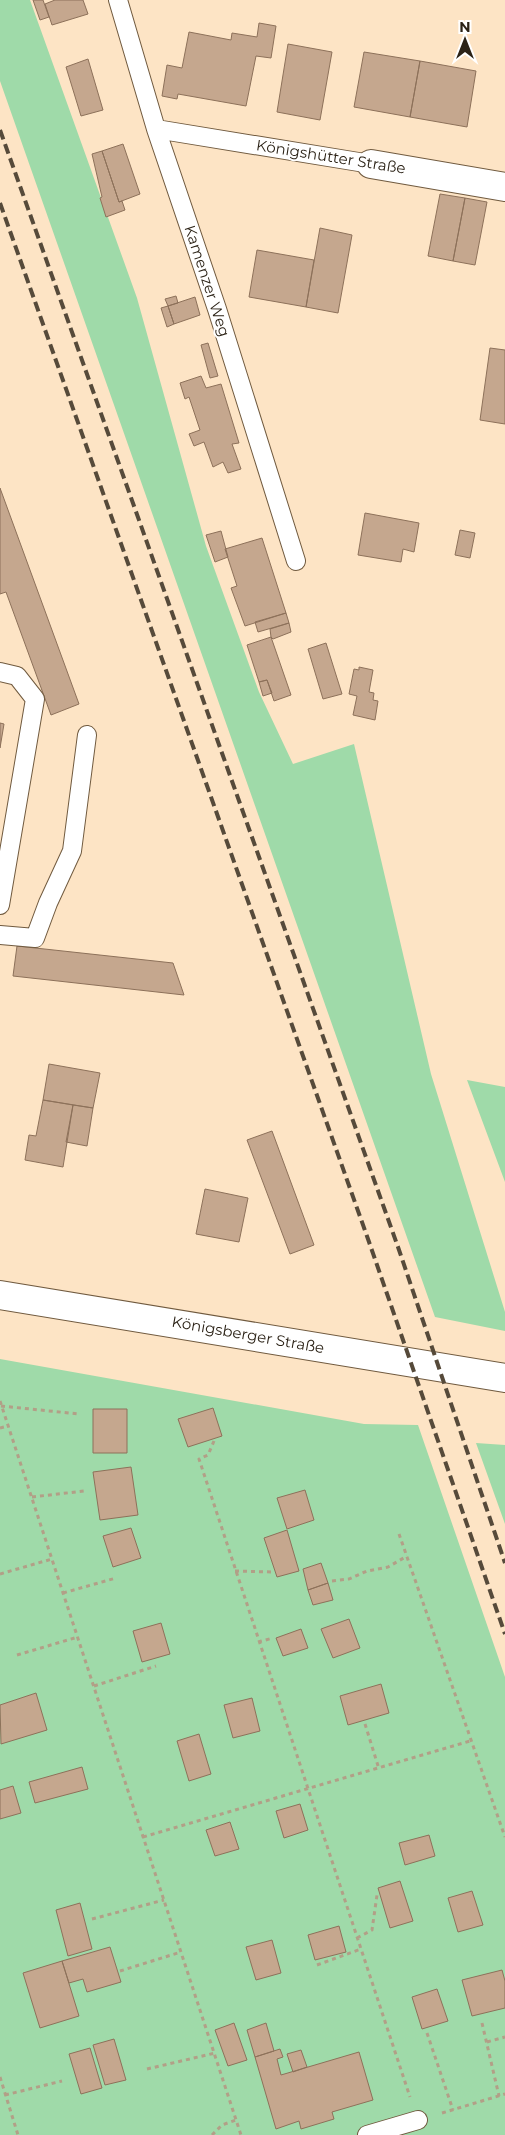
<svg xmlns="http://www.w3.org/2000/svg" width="505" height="2135" font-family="Montserrat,sans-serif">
<rect width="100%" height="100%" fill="#fde4c5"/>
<path fill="#9fdaa9" d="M0,0H30L137,298L206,546L259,692L293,764L354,744L431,1074L505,1312V1331L435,1317L0,81Z
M467,1080L505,1087V1182Z
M0,1359L364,1424L418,1425L505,1677V2135H0Z
M476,1443L505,1445V1524Z"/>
<path fill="#c5a78e" stroke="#8d715a" d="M33,0H43L49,17L40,20Z
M55,0H83L88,14L52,25L45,4Z
M259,23L276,26L271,58L256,56L246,106L178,94L177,99L162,96L167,65L182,68L189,32L231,40L232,33L257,37Z
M288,44L332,52L320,120L277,112Z
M364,52L420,61L410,117L354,107Z
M88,59L103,110L81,116L66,67Z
M420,61L476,71L467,127L410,117Z
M123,144L140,194L119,202L102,151Z
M102,151L119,202L122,201L125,210L106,217L100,198L102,197L92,154Z
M440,194L465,198L453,261L428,256Z
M465,198L487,202L475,265L453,261Z
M320,228L352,235L338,313L306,307Z
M257,250L314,260L306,307L249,297Z
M176,296L178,303L168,306L165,299Z
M195,297L200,315L174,324L168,306Z
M168,306L174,324L167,327L161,308Z
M208,343L218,376L210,378L201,345Z
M490,348L505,350V424L480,420Z
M201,376L206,388L221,384L239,443L232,444L241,469L228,473L223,462L213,467L204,442L194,446L189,434L200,430L189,397L185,399L180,383Z
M0,488L79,704L51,715L6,592L0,594Z
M365,513L419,523L414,552L403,549L401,562L358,555Z
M460,530L475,533L470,558L455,555Z
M221,531L228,557L215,562L206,535Z
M262,538L286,613L245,626L231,588L237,586L225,549Z
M286,613L289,623L258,632L255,622Z
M289,623L291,632L273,639L271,637L270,629Z
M271,637L291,695L274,701L267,680L259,682L247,645Z
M326,643L342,694L323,699L308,649Z
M359,667L373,670L369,692L374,693L373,700L378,701L375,720L353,715L357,696L349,694L354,669L359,670Z
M267,680L272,693L263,696L259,682Z
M0,723L4,724L0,748Z
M17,946L173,963L184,995L13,976Z
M49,1064L100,1073L93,1108L43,1100Z
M43,1100L73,1105L63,1167L25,1160L29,1135L36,1136Z
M73,1105L93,1108L87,1146L66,1142Z
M272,1131L314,1245L290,1254L247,1140Z
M205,1189L248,1198L239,1242L196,1234Z
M213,1408L222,1436L188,1447L178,1419Z
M93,1409H127V1453H93Z
M131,1467L138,1515L100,1520L93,1472Z
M305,1490L314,1520L287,1529L277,1498Z
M131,1528L141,1558L113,1567L103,1536Z
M287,1530L299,1571L277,1577L264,1538Z
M321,1563L328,1583L308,1590L303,1569Z
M328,1583L333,1600L313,1605L308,1590Z
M349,1619L360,1648L333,1658L321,1629Z
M161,1623L170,1654L142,1662L133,1631Z
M301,1629L308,1648L283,1656L276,1638Z
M381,1684L389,1713L348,1725L340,1696Z
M36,1693L47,1730L1,1744L0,1705Z
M252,1698L260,1731L233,1738L224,1705Z
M199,1734L211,1774L189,1781L177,1741Z
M82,1767L88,1789L35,1803L29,1782Z
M13,1786L21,1813L0,1819V1790Z
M300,1804L308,1830L284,1838L276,1811Z
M230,1822L239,1849L215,1856L206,1830Z
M429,1835L435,1856L405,1865L399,1843Z
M400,1881L413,1921L390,1928L378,1888Z
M472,1891L483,1925L458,1932L448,1898Z
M80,1903L92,1949L68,1956L56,1910Z
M339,1926L346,1952L315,1960L308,1935Z
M272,1940L281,1973L256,1980L246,1947Z
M110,1947L121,1982L87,1992L83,1979L69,1983L62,1961Z
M62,1961L79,2016L40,2028L23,1973Z
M502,1970L505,1981V2008L472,2016L462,1980Z
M437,1989L448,2021L422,2029L412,1997Z
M234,2023L247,2060L228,2066L215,2030Z
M266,2023L274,2051L255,2057L247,2030Z
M114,2039L126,2080L105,2085L93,2045Z
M90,2048L102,2088L81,2094L69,2054Z
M280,2049L283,2057L277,2059L281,2075L359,2052L373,2100L332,2112L334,2119L301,2129L299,2121L276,2129L255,2057Z
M301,2050L307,2067L293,2072L287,2054Z"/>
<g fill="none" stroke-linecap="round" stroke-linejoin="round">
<defs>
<path id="service" d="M118,0L156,129L217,309L296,561
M156,129L371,164
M0,672L17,676L35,699L0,905
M0,935L35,938L48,903L72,851L87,735
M367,2135L418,2120"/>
<path id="minor" d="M371,164L505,187"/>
<path id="secondary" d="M0,1295L505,1378"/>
</defs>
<use href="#service" stroke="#705a3f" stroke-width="20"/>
<use href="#minor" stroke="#705a3f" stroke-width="30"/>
<use href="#secondary" stroke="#705a3f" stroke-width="30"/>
<path stroke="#b29f87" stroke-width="3" stroke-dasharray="4 4" stroke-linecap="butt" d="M0,1401L241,2135
M1,1406L79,1414
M0,1428L8,1426
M214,1441L208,1455L199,1459L410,2097
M32,1497L84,1491
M399,1534L505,1837
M235,1571L272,1572
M0,1574L52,1559
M332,1581L349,1579L367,1571L388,1567L407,1556
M63,1593L116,1578
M258,1642L273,1638
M17,1655L78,1637
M94,1686L156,1666
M365,1724L379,1769
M143,1837L470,1741
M92,1919L164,1900
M357,1938L372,1930L377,1895
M317,1965L361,1949
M120,1971L181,1952
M482,2023L499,2096
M427,2033L453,2110
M487,2042L505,2037
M147,2069L215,2053
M0,2077L18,2135
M5,2095L62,2081
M442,2113L505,2094
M212,2135L222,2125L236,2120"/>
<use href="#service" stroke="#fff" stroke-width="18"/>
<use href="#minor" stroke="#fff" stroke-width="28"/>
<use href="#secondary" stroke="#fff" stroke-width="28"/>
<path stroke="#564a3a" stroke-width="4" stroke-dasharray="10 5" stroke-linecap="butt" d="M0,130L398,1247L505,1563
M0,203L368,1239L505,1634"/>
</g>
<g text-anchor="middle" stroke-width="4" stroke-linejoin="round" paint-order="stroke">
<g font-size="15" fill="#2b2216" stroke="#fff">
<text transform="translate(331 157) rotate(9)" y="5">Königshütter Straße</text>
<text transform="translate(207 281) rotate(72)" y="5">Kamenzer Weg</text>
<text transform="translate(248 1335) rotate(10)" y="5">Königsberger Straße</text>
</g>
</g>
<g transform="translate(465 40)" stroke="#ffffff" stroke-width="4" paint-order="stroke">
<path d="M0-4L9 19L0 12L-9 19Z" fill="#2b2216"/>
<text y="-8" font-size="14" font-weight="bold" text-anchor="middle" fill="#2b2216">N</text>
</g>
</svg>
